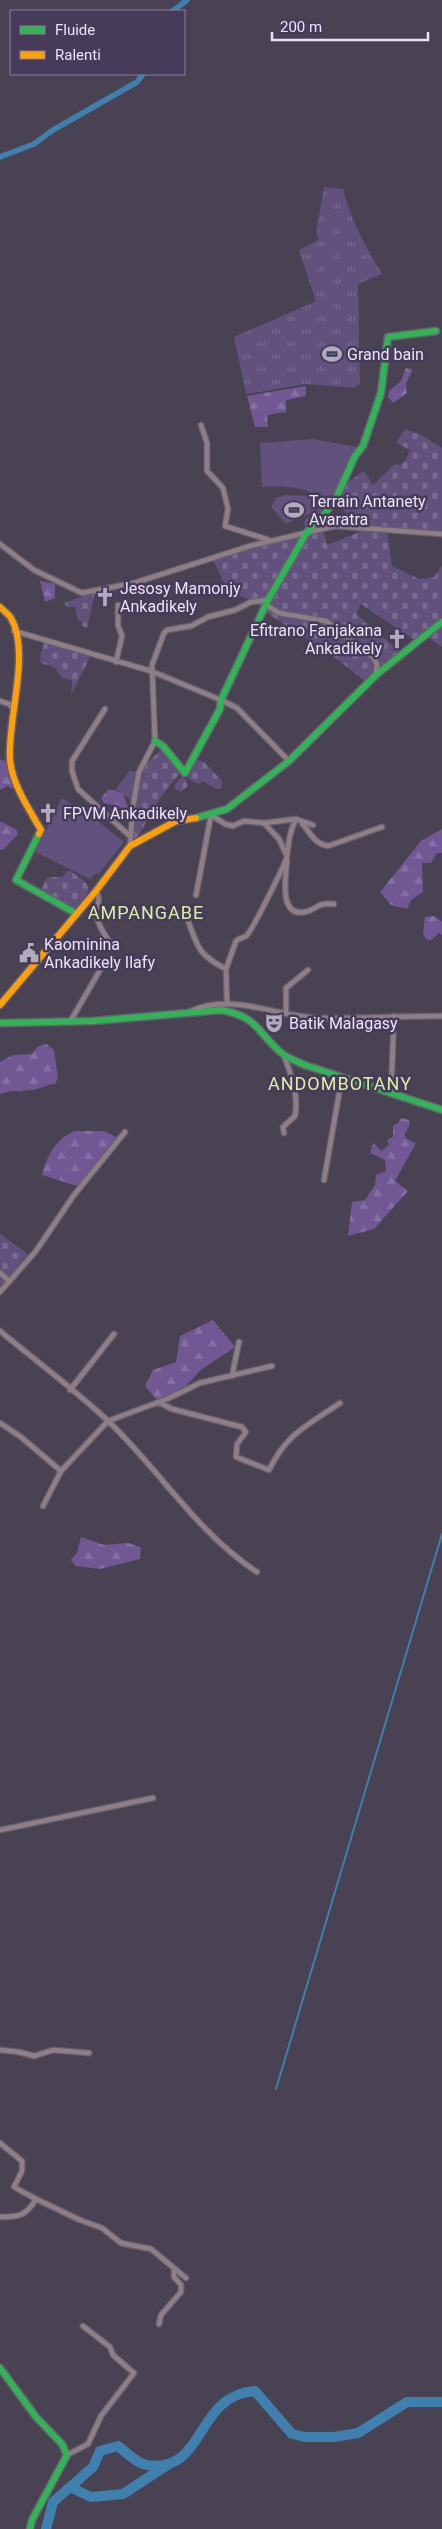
<svg xmlns="http://www.w3.org/2000/svg" width="442" height="2529" font-family="Roboto,sans-serif">
<defs>
<pattern id="forest-firs" width="22" height="20" patternUnits="userSpaceOnUse" patternTransform="scale(1.25)"><rect width="22" height="20" fill="#715894"/><path d="M5 1l3.5 6h-7zM16 11l3.5 6h-7z" fill="#8570a4"/></pattern>
<pattern id="cemetery-stones" width="16" height="16" patternUnits="userSpaceOnUse" patternTransform="scale(1.25)"><rect width="16" height="16" fill="#62517c"/><path d="M2 7V4a2 2 0 0 1 4 0v3zM10 15v-3a2 2 0 0 1 4 0v3z" fill="#796a8f"/></pattern>
<pattern id="park-tufts" width="24" height="20" patternUnits="userSpaceOnUse" patternTransform="scale(1.25)"><rect width="24" height="20" fill="#62517c"/><path d="M3 7l-1-3M5 7V3M7 7l1-3M15 17l-1-3M17 17v-4M19 17l1-3" fill="none" stroke="#796a8f"/></pattern>
<pattern id="water-ripples" width="26" height="14" patternUnits="userSpaceOnUse" patternTransform="scale(1.25)"><rect width="26" height="14" fill="#4080ae"/><path d="M2 4q2-2 4 0t4 0M15 11q2-2 4 0t4 0" fill="none" stroke="#426886"/></pattern>
</defs>
<rect width="100%" height="100%" fill="#484253"/>
<path fill="#62517c" d="M313,439L357,447L332,500L311,526L306,527L304,525L305,519L316,513L321,499C305,486 282,486 262,487L260,443Z
M285,495L315,496L319,501L314,512L286,524L271,507L276,498Z
M130,770L137,773L131,800L116,789Z
M62,798L94,818L124,842L99,874L96,873L90,879L35,852Z"/>
<path fill="url(#forest-firs)" d="M406,368L412,369V372L406,383L407,393L393,403L388,397L389,391L401,381Z
M306,386V396L286,400V412L267,415L268,427H255L247,396Z
M40,581L55,584V598L45,602Z
M0,760L7,761L13,774L16,787L14,789L7,786L0,790Z
M108,790H115L123,794L128,808L127,812L118,806L104,803L101,798Z
M0,821L17,830L18,834L4,849L0,850Z
M442,829V853H437L431,863H422L423,892L411,900L407,909L391,905L380,892L421,841Z
M435,916L442,922V935L439,933L431,940H427L423,934L425,917Z
M46,1044L54,1050L58,1078L55,1084C46,1084 40,1089 32,1090C21,1091 11,1090 0,1094V1062L13,1055L32,1054L37,1047Z
M401,1118L409,1120L410,1124L405,1134V1138L416,1143L395,1181L408,1191L374,1229L348,1236L352,1202L365,1200L375,1185L376,1175L386,1171L385,1160L370,1153L373,1143L382,1151L389,1144L387,1140L393,1137V1125L397,1124Z
M75,1131H104L120,1139L79,1185H74L42,1175C46,1157 57,1137 75,1131Z
M213,1320L235,1347L202,1369L186,1386L158,1401L145,1386L153,1370L176,1362L180,1336Z
M81,1537L104,1545L128,1543L141,1547L140,1559L100,1569L76,1566L71,1560L77,1553Z"/>
<path fill="url(#cemetery-stones)" d="M405,429L421,435L442,448V534L387,530L392,566L419,579L434,577L442,565V617L414,640L361,604L356,614L399,651L366,682L328,652L270,615L255,602L228,591L213,560L272,543L289,535L324,533L327,545L370,528L353,522L338,503L343,486L364,471L373,485L395,464L400,465L405,461L410,450L396,443Z
M95,592L87,628L82,626V622L78,620L75,607H67L64,603Z
M442,625V647L428,637Z
M45,641L90,657L71,695L72,680L62,678L54,667L40,663L41,653Z
M162,749L180,773L160,798L139,835L134,839L132,838L136,799L145,765Z
M198,760L204,762L222,781V788L216,789L203,781L198,784L189,779C186,772 192,763 198,760Z
M182,776L186,780L188,786L181,792L175,789L174,786Z
M69,870C92,886 94,886 77,909L41,890L47,877H62Z
M0,1234L28,1254L0,1287Z"/>
<path fill="url(#park-tufts)" d="M324,187L343,189C351,221 366,247 382,274L358,284L360,384L354,388L305,384L246,394L234,337L316,301L299,250L319,240L316,232Z"/>
<path fill="url(#water-ripples)" d="M340,350V357H325L324,351Z"/>
<g fill="none" stroke-linecap="round" stroke-linejoin="round">
<path stroke="#4080ae" stroke-width="2" d="M276,2089L442,1534"/>
<path stroke="#4080ae" stroke-width="5.5" d="M173,11L187,0
M0,157L34,144L53,130L137,82L143,74"/>
<path stroke="#4080ae" stroke-width="10" d="M70,2487L91,2497L123,2494L169,2464
M46,2529L53,2502L93,2467L100,2451L118,2446C126,2452 137,2464 147,2465C207,2474 194,2395 255,2391L292,2434L305,2437H334L358,2433L407,2402H442"/>
<defs>
<path id="street" d="M201,425L207,443V471L223,488L228,509L225,526L269,540
M0,544L34,570L82,593L134,583L250,546L335,526L442,534
M266,605L279,613L326,621L374,658L377,665L376,675
M14,631L151,671L221,700L237,708L289,761
M116,662L122,636L118,625V605
M0,701L9,704L14,709
M105,709L72,761V771L78,789L130,836
M264,823L279,839L286,854
M302,823C310,833 315,844 328,846L382,827
M130,846L133,806L139,772L155,741L152,665L164,633L167,630L191,626L208,617L235,610L251,602L268,600
M287,861C286,876 278,917 305,912C317,910 316,902 334,904
M96,891C102,901 96,905 97,915C98,927 107,938 114,948
M196,895L211,815L225,824L233,826L244,821L264,823L296,819L313,825
M187,918C198,947 197,954 226,969L227,1004
M226,969L236,941C239,938 243,938 246,936C251,933 286,863 287,856C289,842 289,833 296,819
M191,1011C232,992 276,1017 319,1018C360,1019 401,1016 442,1016
M286,1014V988L308,970
M70,1022L100,970
M391,1094L394,1016
M284,1133L283,1127L295,1116C299,1095 291,1075 284,1055
M324,1180L342,1077
M0,1273L8,1280
M0,1292L36,1251L74,1195L125,1132
M0,1331C36,1361 74,1389 108,1421C160,1470 196,1532 257,1572
M232,1376L239,1342
M70,1390L114,1334
M158,1402L172,1409L242,1427L246,1432L237,1444L236,1457L269,1470C287,1433 308,1425 340,1403
M0,1423L21,1437L61,1471
M43,1506L61,1471L108,1421L167,1399L200,1383L272,1366
M0,1830L153,1798
M0,2050L19,2052L34,2056L53,2050L89,2053
M0,2143L22,2161V2171L14,2187L36,2199
M0,2217C19,2217 26,2216 36,2199L80,2220L102,2228L121,2243L151,2249L186,2278
M159,2324L161,2315L181,2292V2285L174,2277V2268
M67,2455L88,2444L101,2416L134,2373L113,2355L110,2347L83,2326"/>
<path id="fast" d="M155,741L163,746L185,773L220,709L221,700L268,600L307,532L324,515L337,496L355,456L363,446L381,393L388,337L436,331
M196,818L227,809L289,761L376,675L442,622
M39,834L16,880L77,914
M0,1023L93,1021L222,1010C261,1018 257,1034 284,1055C290,1059 298,1062 305,1065L442,1110
M0,2368L36,2417L62,2444L67,2455L32,2520L30,2529"/>
<path id="slow" d="M0,607C3,610 8,614 11,618C31,653 7,720 10,760C12,784 29,809 41,830L39,834
M0,1005L96,891L130,846L176,821L196,818"/>
</defs>
<use href="#street" stroke="#66616f" stroke-width="7"/>
<use href="#fast" stroke="#66616f" stroke-width="9"/>
<use href="#slow" stroke="#66616f" stroke-width="9"/>
<use href="#street" stroke="#8f7e85" stroke-width="4.5"/>
<use href="#fast" stroke="#30b455" stroke-width="6"/>
<use href="#slow" stroke="#ff9f0a" stroke-width="6"/>
</g>
<defs>
<symbol id="stadium-bare" viewBox="-9 -9 18 18"><path d="M0-5a6.5 5 0 1 0 0 10a6.5 5 0 1 0 0-10ZM-3.5-1.8h7v3.6h-7Z" fill="#b1abbd" stroke="#473b5a" stroke-width="2.5" paint-order="stroke"/></symbol>
<symbol id="church-bare" viewBox="-9 -9 18 18"><path d="M-1.2-6h2.4v3.5h3.3v2.4h-3.3V6h-2.4V-.1h-3.3v-2.4h3.3Z" fill="#b1abbd" stroke="#473b5a" stroke-width="2.5" paint-order="stroke"/></symbol>
<symbol id="civic-bare" viewBox="-9 -9 18 18"><path d="M-.6-6.5H3V-4.5H.6V-3L4-1V1h2V6H-6V1h2V-1L-.6-3ZM-1.2 2.5V6h2.4V2.5Z" fill="#b1abbd" stroke="#473b5a" stroke-width="2.5" paint-order="stroke"/></symbol>
<symbol id="theatre-bare" viewBox="-9 -9 18 18"><path d="M-5-5.5Q0-4 5-5.5V0Q5 5 0 6Q-5 5-5 0ZM-3.3-2.5H-1v1.5H-3.3ZM1-2.5H3.3v1.5H1ZM-2.8 1Q0 5.5 2.8 1Z" fill="#b1abbd" stroke="#473b5a" stroke-width="2.5" paint-order="stroke"/></symbol>
</defs>
<g fill-rule="evenodd">
<use href="#stadium-bare" x="318" y="340" width="28" height="28"/>
<use href="#stadium-bare" x="280" y="496" width="28" height="28"/>
<use href="#church-bare" x="91" y="583" width="28" height="28"/>
<use href="#church-bare" x="383" y="625" width="28" height="28"/>
<use href="#church-bare" x="34" y="799" width="28" height="28"/>
<use href="#civic-bare" x="15" y="939" width="28" height="28"/>
<use href="#theatre-bare" x="260" y="1009" width="28" height="28"/>
</g>
<g text-anchor="middle" stroke-width="5" stroke-linejoin="round" paint-order="stroke">
<g font-size="16" fill="#eae3f6" stroke="#473b5a" text-anchor="start">
<text x="347" y="360">Grand bain</text>
<text x="309" y="507">Terrain Antanety<tspan x="309" dy="18">Avaratra</tspan></text>
<text x="120" y="594">Jesosy Mamonjy<tspan x="120" dy="18">Ankadikely</tspan></text>
<text x="382" y="636" text-anchor="end">Efitrano Fanjakana<tspan x="382" dy="18">Ankadikely</tspan></text>
<text x="63" y="819">FPVM Ankadikely</text>
<text x="44" y="950">Kaominina<tspan x="44" dy="18">Ankadikely Ilafy</tspan></text>
<text x="289" y="1029">Batik Malagasy</text>
</g>
<g font-size="18" letter-spacing="1" fill="#d9f0a4" stroke="#473b5a">
<text x="146" y="919">AMPANGABE</text>
<text x="340" y="1090">ANDOMBOTANY</text>
</g>
</g>
<rect x="10" y="10" width="175" height="65" fill="#473b5a" stroke="#887e98"/>
<rect x="20" y="26" width="25" height="8" fill="#30b455" stroke="#887e98"/>
<text x="55" y="35" font-size="15" fill="#eae3f6">Fluide</text>
<rect x="20" y="51" width="25" height="8" fill="#ff9f0a" stroke="#887e98"/>
<text x="55" y="60" font-size="15" fill="#eae3f6">Ralenti</text>
<path d="M272 32v8h156v-8" fill="none" stroke="#eae3f6" stroke-width="2.5"/>
<text x="280" y="32" font-size="15" fill="#eae3f6" stroke="#473b5a" stroke-width="4" paint-order="stroke">200 m</text>
</svg>
